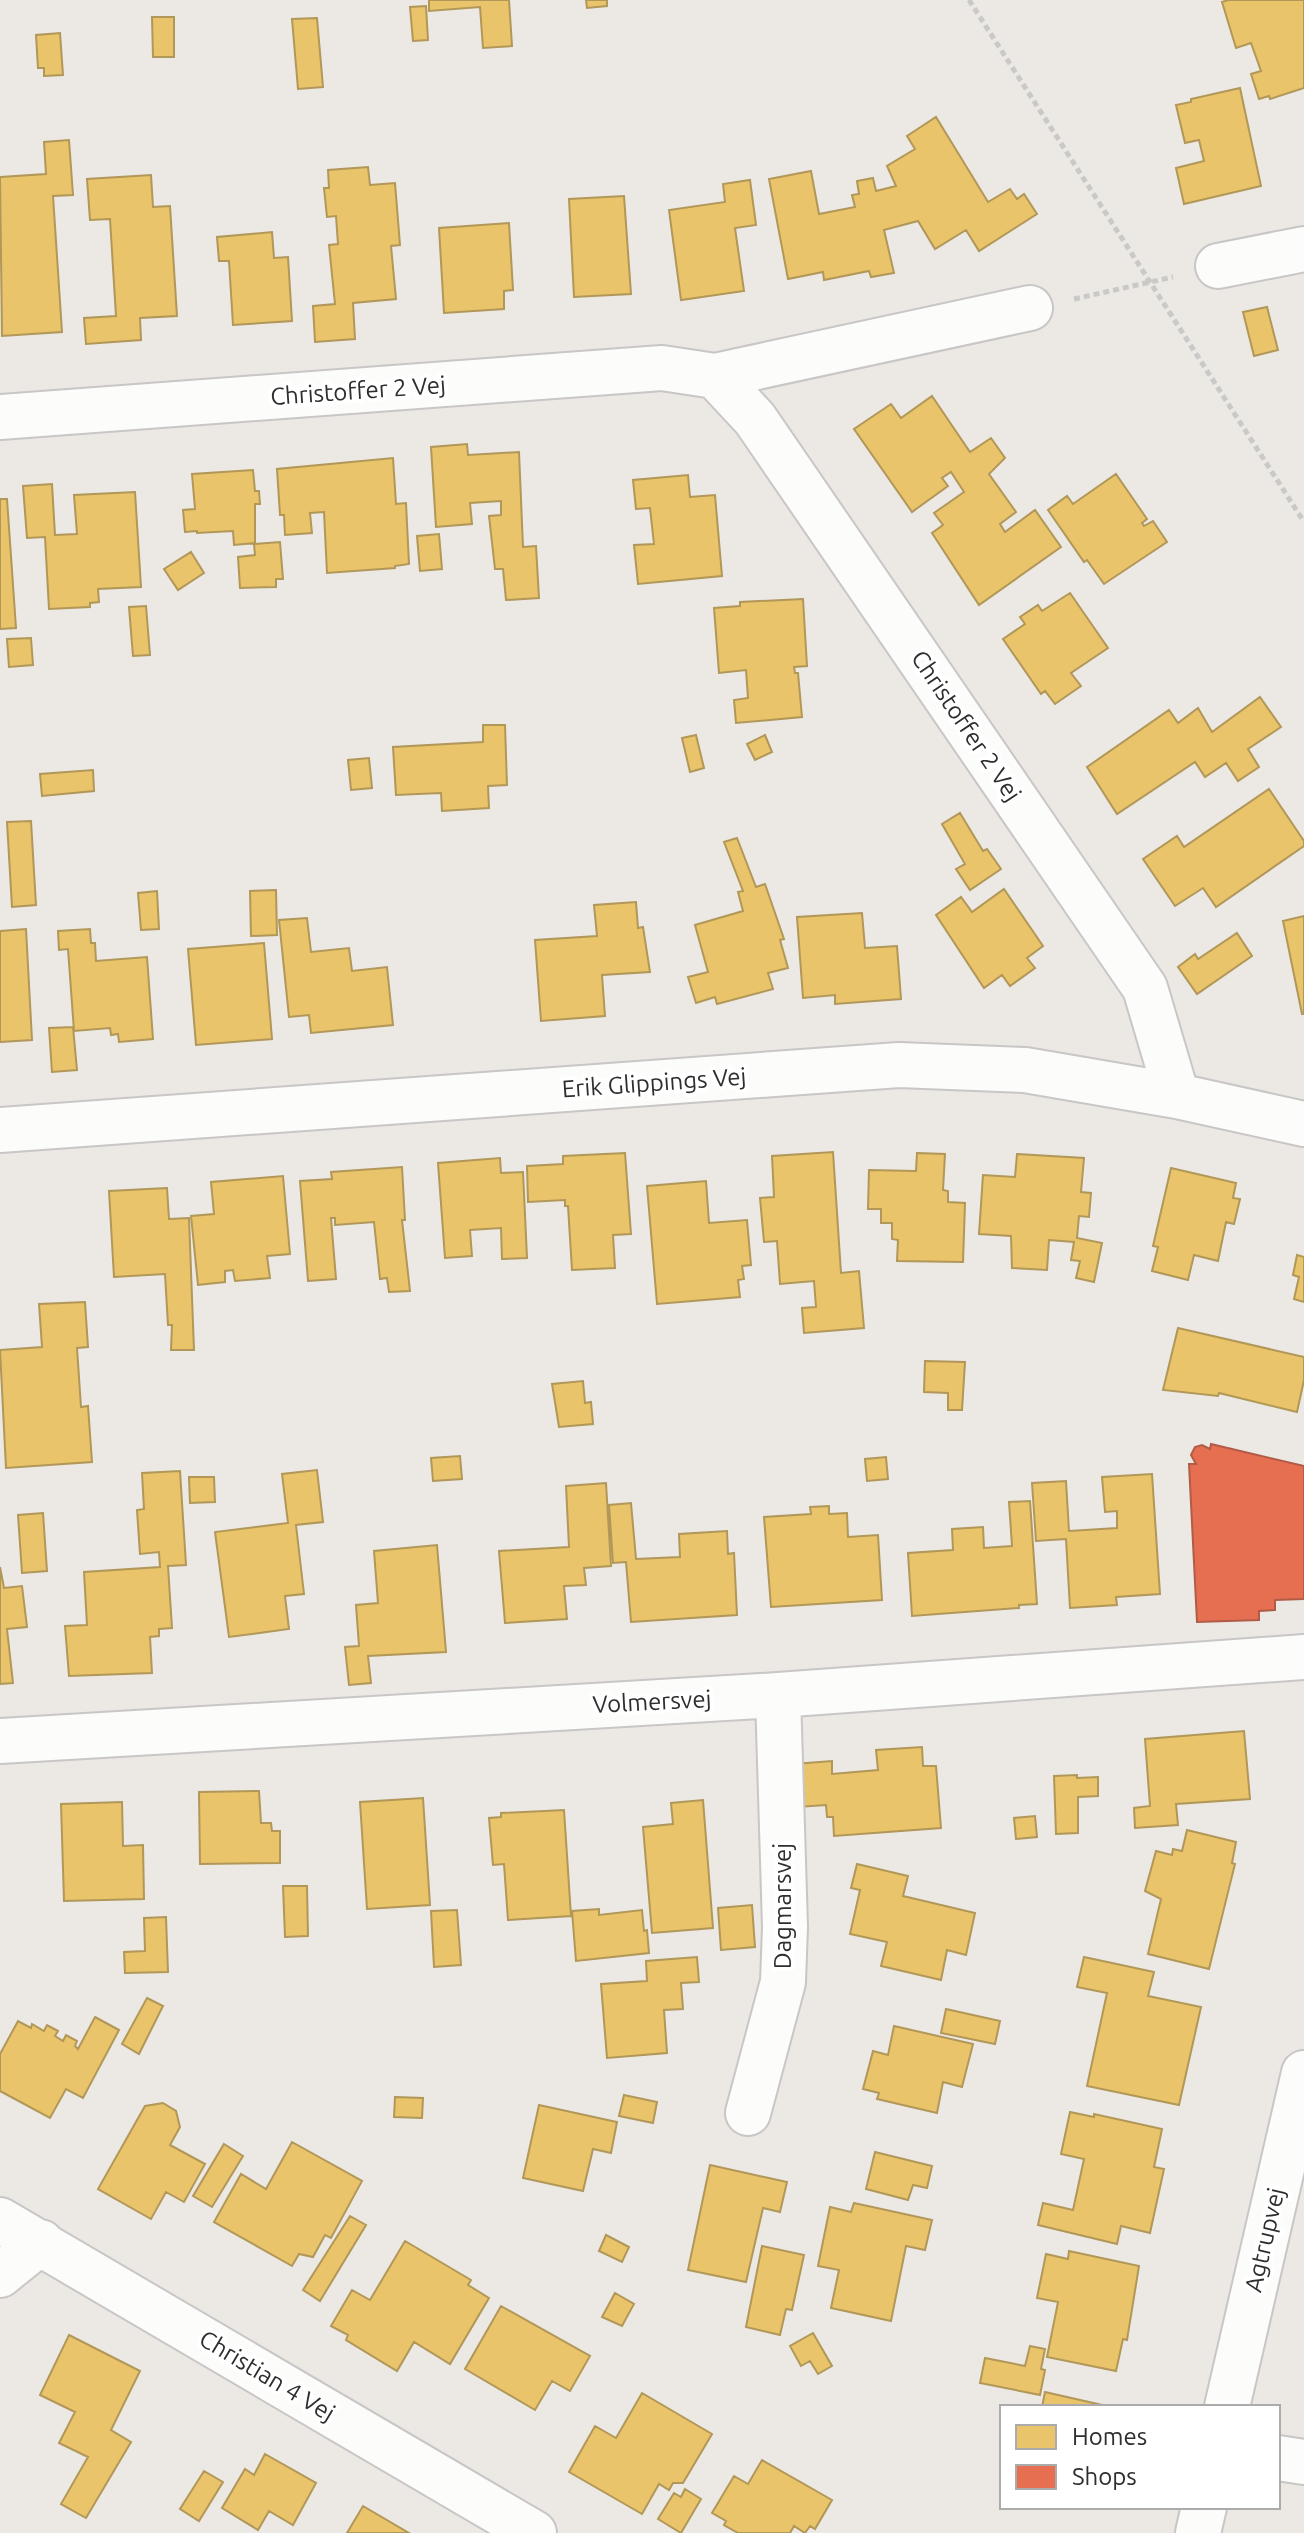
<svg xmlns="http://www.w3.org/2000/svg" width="1304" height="2533" font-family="Ubuntu,sans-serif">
<rect width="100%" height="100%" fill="#ece8e4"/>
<path fill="#e9c46a" stroke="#b19758" stroke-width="2" d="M429,0H509L512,46L483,48L480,7L429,11Z
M586,0H607V6L587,8Z
M1228,0H1304V88L1270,99L1269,96L1259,99L1251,74L1261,71L1251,43L1236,48L1222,2Z
M426,6L428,40L413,41L410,7Z
M152,17H174V57H153Z
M317,18L323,87L298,89L292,19Z
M60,33L63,75L44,76V68H38L36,35Z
M1240,88L1261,186L1184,204L1176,168L1204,161L1199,140L1185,143L1176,105L1191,102V99Z
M936,117L988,202L1010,189L1017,199L1024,194L1037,214L979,251L966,230L935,249L918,221L884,230L894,273L871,277L869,271L824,280L823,272L788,279L769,179L811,171L819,214L855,207L852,195L859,194L857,181L873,178L876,191L896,186L887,166L915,149L907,136Z
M69,140L73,195L53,196L62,332L2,336L0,177L46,174L44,142Z
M368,167L370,185L395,183L400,245L391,246L396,299L353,303L355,339L315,342L313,306L335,304L329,245L338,244L336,216L327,217L324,188H329L328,170Z
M151,175L153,207L170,206L177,316L140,318L141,340L86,344L84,318L116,316L110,219L90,220L87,179Z
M750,180L756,225L735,228L744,291L681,300L669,210L725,202L723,184Z
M624,196L631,294L574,297L569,199Z
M509,223L513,290L504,291V309L444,313L439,228Z
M272,232L274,258L288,257L292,321L233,325L229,261H219L217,237Z
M1267,307L1278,350L1254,356L1243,312Z
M932,396L970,452L991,438L1005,458L989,474L1016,512L1000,524L1005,532L1035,510L1061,547L979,605L932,533L943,525L934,513L964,492L951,472L942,478L948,486L912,512L854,429L891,404L901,418Z
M467,444L468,455L519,452L523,547L536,546L539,598L506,600L503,569H495L489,516L501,515V501L470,503L472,524L436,527L431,447Z
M393,458L396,504L406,503L409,564L395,566V568L327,573L324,512L310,513L312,533L285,535L284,515H280L277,469Z
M253,470L255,491H259L260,504H255V543L234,545L233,531L197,533V531L185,532L183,510L195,509L192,474Z
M1116,474L1147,519L1142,523L1144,526L1153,521L1167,542L1104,584L1087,560L1084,562L1048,510L1067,496L1073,504Z
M688,475L690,497L715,495L722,576L638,584L634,545L654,544L650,508L636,509L633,480Z
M52,484L55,535L77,534L74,495L135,492L141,587L98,589L99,602L90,603V607L49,609L45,537L27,538L23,486Z
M0,499H7L16,628L0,629Z
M439,534L442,569L420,571L417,536Z
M280,542L283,579H276V587L240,588L238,557L255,555L254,544Z
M191,552L204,573L178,590L164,569Z
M1070,593L1108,648L1071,673L1081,686L1055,704L1045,691L1041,694L1003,639L1025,624L1020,617L1038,605L1042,611Z
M803,599L807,666L794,667L795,673H798L802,717L736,723L734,700L748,698L746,670L719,673L714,608L740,606V602Z
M146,606L150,655L133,656L129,607Z
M31,638L33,665L9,667L7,639Z
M1260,697L1281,727L1248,749L1259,767L1238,781L1226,763L1205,777L1195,762L1117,814L1087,767L1169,710L1178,723L1198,708L1212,732Z
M483,725H505L507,785L488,786L489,808L442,811L441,793L396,795L393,747L483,742Z
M696,735L704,768L690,772L682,738Z
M765,735L772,752L755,760L747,744Z
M369,758L372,788L351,790L348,760Z
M93,770L94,791L42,796L40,774Z
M1269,789L1304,841V846L1216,907L1203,888L1175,906L1143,859L1177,836L1184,847Z
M960,813L983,851L987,849L1001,869L970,890L956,869L965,864L942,824Z
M31,821L36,905L12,907L7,822Z
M737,838L756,887L765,884L784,939L780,940L788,968L768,973L773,989L717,1004L715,997L696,1003L688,977L708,972L695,925L743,911L738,892L743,891L724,842Z
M1004,889L1043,946L1027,958L1035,968L1010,986L1002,975L984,988L936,915L961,897L972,912Z
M276,890L277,935L251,936L250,891Z
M157,891L159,929L141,930L138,893Z
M636,902L638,928L643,927L650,972L602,975L605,1016L541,1021L535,940L597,936L594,905Z
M862,913L865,948L897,946L901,999L835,1004V995L803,998L797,917Z
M1304,916V1014H1302L1283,921Z
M307,918L311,952L349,948L352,971L387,967L393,1025L311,1033L309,1015L289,1017L279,920Z
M26,929L32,1040L0,1042V931Z
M90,929L91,943H95L96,961L147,957L153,1039L119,1042L118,1034L111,1035L110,1028L74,1031L68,949L59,950L58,931Z
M1237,933L1252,956L1197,994L1178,967L1195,954L1198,959Z
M264,943L272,1039L196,1045L188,949Z
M73,1027L77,1070L52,1072L49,1028Z
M833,1152L841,1273L859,1271L864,1328L804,1333L802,1308L816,1307L814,1281L780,1284L777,1241L764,1242L760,1198L774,1197L772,1156Z
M625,1153L631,1234L613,1235L615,1268L572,1270L568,1206H565V1200L528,1202L527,1166L563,1164V1156Z
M917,1153L945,1154L943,1190L948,1191V1202L965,1203L963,1262L897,1261L898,1240L892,1239V1223H881V1209H868L869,1170L916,1171Z
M1017,1154L1084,1158L1081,1192L1091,1193L1089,1217L1079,1216L1077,1238L1102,1243L1094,1282L1076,1278L1080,1261L1071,1260L1074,1242L1049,1240L1047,1270L1012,1268L1011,1236L979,1234L983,1175L1015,1177Z
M500,1158L501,1173L523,1172L527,1258L502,1259L501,1228L470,1230L472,1256L445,1258L438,1163Z
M402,1167L405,1220H402L410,1291L389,1292L387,1278L380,1279L374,1222L335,1225V1218H331L336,1279L308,1281L300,1181L332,1179L331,1172Z
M1171,1168L1236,1183L1233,1198L1240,1199L1234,1224L1226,1222L1218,1261L1194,1255L1188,1280L1152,1271L1158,1247L1153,1246Z
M283,1176L290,1254L267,1256L270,1278L235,1281L233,1270L225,1271V1282L198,1285L191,1216L214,1214L211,1182Z
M706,1181L709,1223L747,1220L751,1265L742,1266L744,1279L738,1280L740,1297L657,1304L647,1186Z
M167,1188L169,1219L189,1218L194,1350H171L172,1325H168L165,1274L114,1277L109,1191Z
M1297,1255L1304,1257V1302L1294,1299L1299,1277L1293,1275Z
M85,1302L88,1347L77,1348L81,1407L88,1406L92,1462L6,1468L0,1350L42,1347L39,1304Z
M1178,1328L1304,1357V1380L1297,1412L1219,1393L1218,1396L1163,1390Z
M925,1361L965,1362L962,1410H948V1393L924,1392Z
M583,1381L585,1403L591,1402L593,1424L559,1427L552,1384Z
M460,1456L462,1479L433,1481L431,1458Z
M886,1457L888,1479L867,1481L865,1459Z
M317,1470L323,1522L296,1525L304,1594L285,1596L289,1629L229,1637L215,1532L288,1523L282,1474Z
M180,1471L186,1565L168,1566L172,1628L159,1629V1636L150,1637L152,1673L69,1676L65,1626L87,1625L84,1572L160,1567L159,1552L140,1554L137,1510L144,1509L142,1473Z
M1152,1474L1160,1594L1116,1597L1117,1605L1070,1608L1066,1539L1036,1541L1032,1483L1066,1481L1069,1531L1117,1528V1511L1105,1512L1102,1477Z
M189,1477H214L215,1502L190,1503Z
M606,1483L611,1566L584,1568L586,1585L564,1586L567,1619L505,1623L499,1551L569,1547L566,1486Z
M1030,1501L1037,1604L1019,1605V1608L912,1616L908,1553L953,1550L952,1529L983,1527L984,1548L1012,1546L1009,1502Z
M631,1503L636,1559L680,1557L679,1534L727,1531L728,1554L734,1553L737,1615L631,1622L626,1562L613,1563L609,1505Z
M829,1506V1514L847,1513L848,1537L878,1535L882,1600L771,1607L764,1517L811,1514L810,1507Z
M43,1513L47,1571L22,1573L18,1515Z
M437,1545L446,1652L368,1656L371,1683L349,1685L345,1647L359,1646L356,1605L378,1603L374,1551Z
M0,1567L4,1588L22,1586L27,1627L7,1629L13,1683L0,1684Z
M1244,1731L1250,1799L1176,1804L1178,1825L1135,1828L1134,1808L1150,1806L1145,1739Z
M922,1747L923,1766H936L941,1828L834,1836L833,1817H827L826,1805L798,1807L794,1764L832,1761V1774L878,1770L876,1750Z
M1077,1775V1778L1098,1777V1796L1078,1797V1833L1056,1834L1054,1776Z
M259,1791L261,1823H271L272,1831H280V1863L200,1864L199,1792Z
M423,1798L430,1905L367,1909L360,1802Z
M703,1800L713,1928L652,1933L643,1827L673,1824L671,1803Z
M122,1802L123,1846L143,1845L144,1899L64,1901L61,1804Z
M564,1810L571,1916L508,1920L504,1864L493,1865L489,1818L501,1817V1813Z
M1035,1816L1037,1837L1016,1839L1014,1818Z
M1187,1830L1236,1842L1232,1863L1235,1864L1209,1969L1148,1954L1161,1899L1145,1891L1156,1851L1172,1855L1173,1849L1182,1851Z
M857,1864L908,1876L903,1896L975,1913L966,1955L947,1950L941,1980L881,1966L887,1942L850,1934L860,1890L851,1888Z
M283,1886H307L308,1936L285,1937Z
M752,1905L755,1947L721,1950L718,1908Z
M599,1909V1915L642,1910L644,1931L647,1930L649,1953L576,1961L572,1911Z
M457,1910L461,1965L434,1967L431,1911Z
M166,1917L168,1972L125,1973L124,1952L145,1951L144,1918Z
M697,1957L699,1982L681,1983L683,2009L664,2010L667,2053L607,2058L601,1984L647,1981L646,1961Z
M1084,1957L1154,1972L1148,1996L1201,2007L1179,2105L1087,2086L1107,1993L1077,1987Z
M147,1998L163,2006L139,2054L122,2044Z
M946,2009L1000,2021L995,2044L941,2033Z
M95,2017L119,2030L83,2098L66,2089L50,2118L0,2091V2054L18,2021L31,2028L32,2024L44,2031L47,2025L58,2031L55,2036L63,2041L66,2035L77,2041L75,2046L78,2049Z
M894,2026L973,2044L962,2087L943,2082L937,2113L877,2099L879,2093L863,2089L873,2051L888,2055Z
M624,2095L657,2102L653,2123L619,2116Z
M395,2097L423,2098L422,2118L394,2117Z
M163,2103L176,2111L180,2127L170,2145L205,2164L184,2202L166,2192L151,2219L98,2189L145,2106Z
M539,2105L617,2122L611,2153L593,2149L583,2191L523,2178Z
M1070,2112L1094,2117V2114L1162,2129L1154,2167L1164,2169L1150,2233L1121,2226L1117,2244L1038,2225L1043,2203L1073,2210L1084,2159L1061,2154Z
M292,2142L362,2181L331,2238L325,2235L313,2257L299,2254L292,2266L214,2222L241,2174L266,2189Z
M224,2144L243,2156L212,2207L193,2196Z
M875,2152L932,2166L927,2188L913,2185L908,2200L866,2189Z
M710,2165L787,2182L780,2212L763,2208L746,2282L688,2270Z
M854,2203L932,2220L925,2250L906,2246L891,2321L831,2308L839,2270L818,2266L830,2207L851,2212Z
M350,2216L366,2225L320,2301L303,2290Z
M606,2235L629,2247L622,2262L599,2251Z
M405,2241L471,2280L468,2285L489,2298L450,2364L414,2342L397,2371L346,2340L348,2335L331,2326L352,2290L370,2300Z
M762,2246L804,2255L792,2310L786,2309L780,2335L746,2327Z
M1069,2251L1139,2266L1127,2340L1123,2339L1116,2371L1047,2357L1058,2302L1037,2298L1046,2254L1068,2259Z
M615,2293L634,2304L622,2326L602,2317Z
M501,2306L590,2356L570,2391L552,2381L535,2410L465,2369Z
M813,2333L832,2366L818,2374L810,2361L801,2366L790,2346Z
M69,2335L140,2371L111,2430L131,2442L86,2518L61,2504L88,2457L59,2443L75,2412L40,2395Z
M1030,2346L1045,2349L1041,2369L1045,2370L1040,2395L980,2383L985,2358L1025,2366Z
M1045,2392L1111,2407H1042Z
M642,2393L712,2434L683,2483H673L669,2490L659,2484L642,2514L569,2472L595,2426L616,2438Z
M265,2454L316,2483L293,2525L269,2511L258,2530L222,2508L245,2469L254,2475Z
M762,2460L832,2500L815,2529L810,2526L805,2533L794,2526L790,2533H738L724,2525L726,2521L712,2513L734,2476L748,2484Z
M204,2471L223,2482L199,2521L180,2509Z
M685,2489L701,2499L681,2533L658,2519L674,2493L681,2497Z
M363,2506L409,2533H347Z"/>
<path fill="#e76f51" stroke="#b05c46" stroke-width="2" d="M1211,1444L1304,1466V1599L1275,1600V1610L1259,1611V1620L1197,1622L1189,1464H1196L1191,1455L1195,1447L1202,1445L1210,1449Z"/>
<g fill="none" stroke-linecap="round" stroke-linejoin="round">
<defs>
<path id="minor" d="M1218,266L1304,249
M715,376L1030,308
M0,417L662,368L715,376L755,419L1145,988L1177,1096
M0,1130L899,1065L1025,1070L1177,1096L1304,1124
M0,1741L778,1695L1304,1657
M748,2113L783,1982L785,1927L778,1695
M0,2220L534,2533
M0,2275L41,2242
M1278,2458L1304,2462"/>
<path id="tertiary" d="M1227,2407L1304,2073
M1198,2533L1204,2507"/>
</defs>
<use href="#minor" stroke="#c8c6c6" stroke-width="48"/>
<use href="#tertiary" stroke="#c8c6c6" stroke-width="48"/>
<path stroke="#c9c9c8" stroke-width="5" stroke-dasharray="6 4" stroke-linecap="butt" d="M969,0L1304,522
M1074,299L1173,277"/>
<use href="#minor" stroke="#fcfcfb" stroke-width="44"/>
<use href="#tertiary" stroke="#fcfcfb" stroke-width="44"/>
</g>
<g text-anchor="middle" stroke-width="8" stroke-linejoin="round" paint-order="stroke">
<g font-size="24" fill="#2e2e2e" stroke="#fff">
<text transform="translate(358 391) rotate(-4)" y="8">Christoffer 2 Vej</text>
<text transform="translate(966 726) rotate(56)" y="8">Christoffer 2 Vej</text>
<text transform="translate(654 1083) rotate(-4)" y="8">Erik Glippings Vej</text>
<text transform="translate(652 1702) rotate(-3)" y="8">Volmersvej</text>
<text transform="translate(783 1906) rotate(-90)" y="8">Dagmarsvej</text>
<text transform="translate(1265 2240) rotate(-77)" y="8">Agtrupvej</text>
<text transform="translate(267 2376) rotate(31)" y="8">Christian 4 Vej</text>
</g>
</g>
<rect x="1000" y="2405" width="280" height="104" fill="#ffffff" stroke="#ababab" stroke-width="2"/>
<rect x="1016" y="2425" width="40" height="24" fill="#e9c46a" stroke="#ababab" stroke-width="2"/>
<text x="1072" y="2445" font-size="24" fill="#2e2e2e">Homes</text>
<rect x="1016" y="2465" width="40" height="24" fill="#e76f51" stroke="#ababab" stroke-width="2"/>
<text x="1072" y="2485" font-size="24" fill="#2e2e2e">Shops</text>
</svg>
